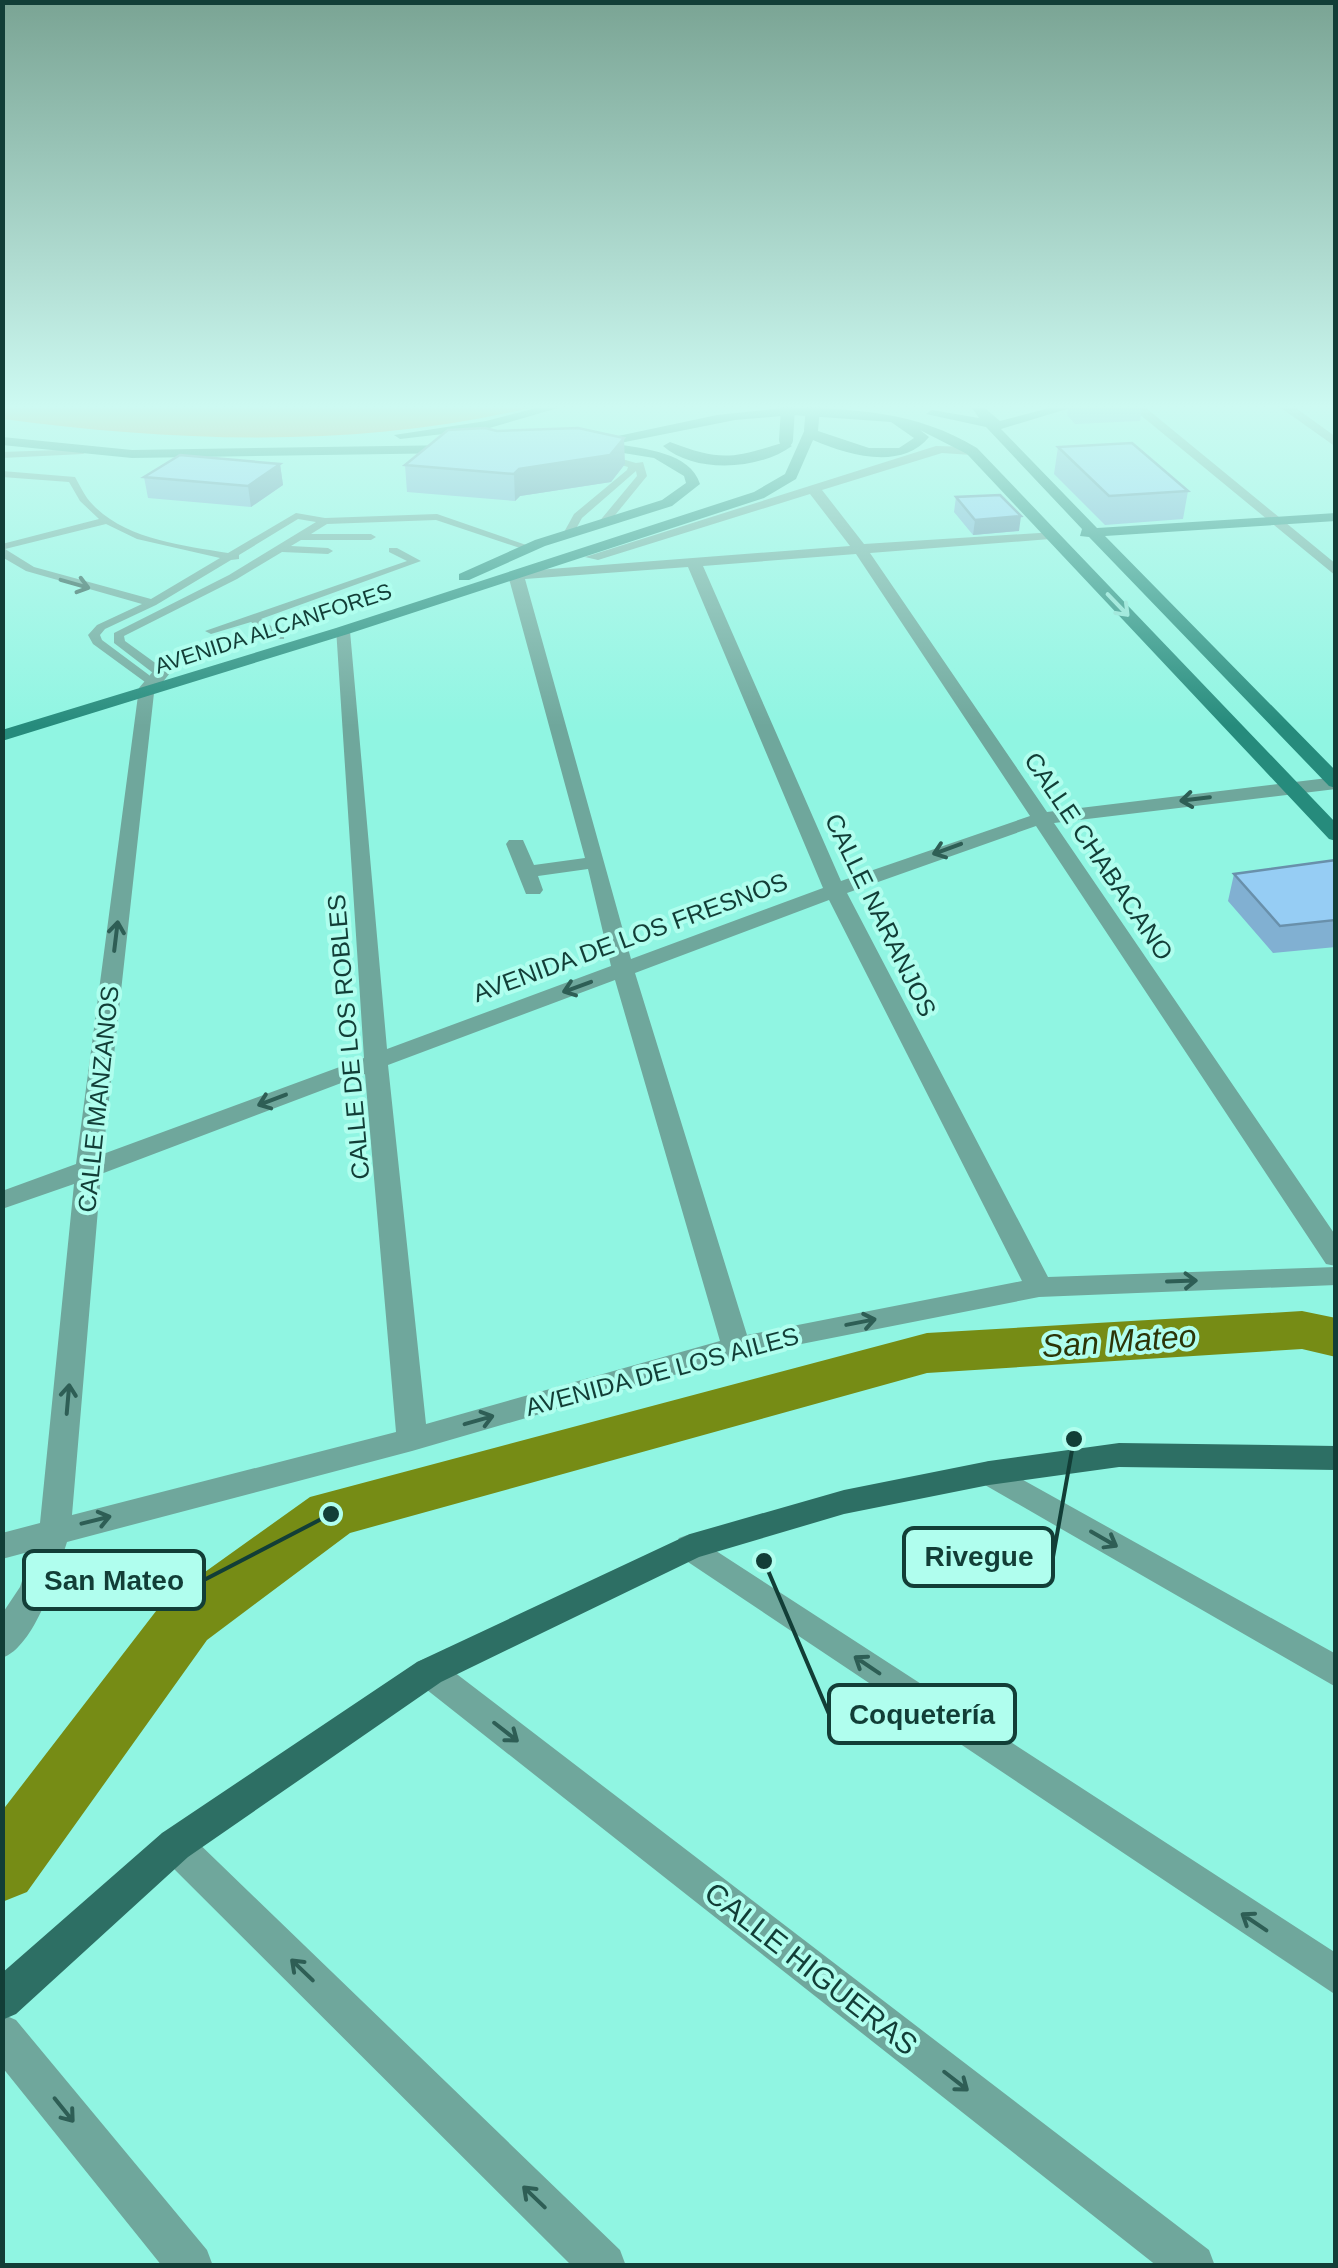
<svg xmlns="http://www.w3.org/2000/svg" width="1338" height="2268" font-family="Helvetica,sans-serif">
<rect width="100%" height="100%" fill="#90f5e2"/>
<path fill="#e09d63" d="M3,408H529C359,449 175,442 3,419Z"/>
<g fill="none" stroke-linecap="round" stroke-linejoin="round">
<path fill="#768c15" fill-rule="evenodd" d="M1302,1311L1336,1318V1357L1302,1349L927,1373L350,1533L207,1640L27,1892L2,1902V1811L163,1602L310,1497L927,1333Z"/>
<path fill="#6fa79c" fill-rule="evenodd" d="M86,449L88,451L83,454L2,458V452Z
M601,453L636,463L643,462L647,476L607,525L598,523L637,476L636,471L582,518L572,536H564L563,534L574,514L627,470L628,467L598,458V454Z
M2,471L75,477C79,484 83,492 87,498C119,539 181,545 228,553L296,513L325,518L437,514L535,548L526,550L436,520L327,524L311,534H371L376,537L371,540H301L291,546L328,548L333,551L328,554L282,552L237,579L124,636L125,641L165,670V676H157L114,643V633L229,575L316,522L298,519L239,555V559L231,560L156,605L105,629L100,635L102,640L149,675L151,678L145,682L93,644L88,635L97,625L142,604L26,571L2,557V544L99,519L80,501L69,482L2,477ZM106,524L137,539L220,558L151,599L34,567L5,549Z
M389,548H397L421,561L261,619L284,635V639H276L251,622L211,634L205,631L407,561L389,552Z"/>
<path fill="#6fa79c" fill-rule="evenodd" d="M1132,408H1146L1336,564V576Z
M1281,408H1296L1336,437V447Z
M936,446L972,447L979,451L972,455L942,453L822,490L864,544L1055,532V538L1050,539L870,553L1047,812L1336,777V789L1054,823L1336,1236V1266L1326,1264L1036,826L847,893L1048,1277L1336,1267V1285L1039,1297L736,1357L412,1451L67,1542C57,1573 35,1647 2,1658V1614L20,1587L32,1551L2,1559V1533L40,1523L74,1184L2,1209V1191L76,1164L139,688L155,669L170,673L154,693L103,1154L364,1058L336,628L350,631L387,1049L611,966L588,869L538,876L543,890L540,894H526L506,844L509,840H523L534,865L585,858L508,575L511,572L850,546L810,494L598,560L585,557ZM856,554L1030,816L841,881L703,566ZM688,567L823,888L631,959L525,579ZM829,900L1022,1281L747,1335L635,973ZM615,980L720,1341L426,1424L388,1065ZM365,1074L396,1432L72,1515L101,1174Z
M989,1461L1336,1654V1687L978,1481L974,1473L978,1465Z
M690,1534L1336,1953V1995L679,1556L674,1547L679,1538Z
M429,1657L441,1662L1209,2250L1215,2266H1157L417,1682L412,1672L417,1662Z
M175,1828L188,1833L620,2250L626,2266H572L162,1857L156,1845L162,1833Z
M2,2014L16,2020L207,2250L213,2266H162L2,2067Z"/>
<path fill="#268b7c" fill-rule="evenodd" d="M536,408H558L486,429L400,439L394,435L486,421Z
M783,408C851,408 917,411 977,448L1336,823V841L1329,839L967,454L920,430L929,437C901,471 848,455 813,440L796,479L764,498L348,634L2,741V730L336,628L754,492L785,474L806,427L869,448H899L914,438L891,422L793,415L735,420L610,445L592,447L585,443L717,415Z
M972,408H985L1000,421L1049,408H1070L1001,429L1097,528L1336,513V521L1105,536L1336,771V788L1329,786L1089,537L1080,536L1082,529L986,427L926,414L932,410L979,418Z
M2,437L132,450L457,445L464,449L457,453L132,458L2,445Z
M670,442C722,462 733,458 785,442L792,446C759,470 695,474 663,446Z
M616,444C644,449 690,452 700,484L672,506L545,546L469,580H459V574L535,540L662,500L686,483L684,476L654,458L611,451V445Z"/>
<path fill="#2d6f64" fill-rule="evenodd" d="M1119,1443L1336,1446V1470L1119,1467L989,1485L844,1514L699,1557L441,1682L188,1857L16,2014L2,2020V1973L162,1833L417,1662L690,1534L844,1490L989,1461Z"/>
<path stroke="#268b7c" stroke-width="14" d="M811,430L813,408
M786,440L788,408"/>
</g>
<path fill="#81b0d2" d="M1068,408H1142L1140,421L1075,424L1067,415Z
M1058,447L1188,491L1183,519L1105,525L1054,474Z
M280,464L283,485L251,507L148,498L144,477Z
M625,464L611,482L520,496L515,501L407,492L405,465Z
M956,497L1019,531L973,535L954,512Z
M1336,860V947L1273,953L1228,901L1234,874Z"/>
<path fill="#6990ab" d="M624,438L625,464L611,482L520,496L515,501L514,474L519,469Z
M280,464L283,485L251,507L248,486Z
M1021,516L1019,531L973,535L975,520Z"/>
<path fill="#96cdf4" stroke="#6990ab" stroke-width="2.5" d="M485,428L497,431L578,428L624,438L610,455L519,469L514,474L405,465L448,430Z
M1132,443L1188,491L1109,496L1058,447Z
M180,455L280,464L248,486L144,477Z
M1000,495L1021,516L975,520L956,497Z
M1336,860V920L1280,926L1234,874Z"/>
<defs><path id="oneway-shaft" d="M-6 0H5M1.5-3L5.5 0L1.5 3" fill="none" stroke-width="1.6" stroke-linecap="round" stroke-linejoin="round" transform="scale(2.5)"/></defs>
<g stroke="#2e5e55">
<use href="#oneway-shaft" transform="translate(75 584) rotate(16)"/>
<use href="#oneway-shaft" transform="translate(1195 799) rotate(173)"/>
<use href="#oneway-shaft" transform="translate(947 849) rotate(160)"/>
<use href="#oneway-shaft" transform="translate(116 936) rotate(-83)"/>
<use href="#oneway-shaft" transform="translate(577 987) rotate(160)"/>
<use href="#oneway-shaft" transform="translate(272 1100) rotate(159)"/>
<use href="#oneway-shaft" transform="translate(1182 1281) rotate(-2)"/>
<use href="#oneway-shaft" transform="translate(861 1322) rotate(-11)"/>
<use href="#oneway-shaft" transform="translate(68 1399) rotate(-85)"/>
<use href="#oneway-shaft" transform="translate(479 1420) rotate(-16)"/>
<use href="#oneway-shaft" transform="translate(96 1520) rotate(-14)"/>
<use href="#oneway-shaft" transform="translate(1104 1539) rotate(30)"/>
<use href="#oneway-shaft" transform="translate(867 1665) rotate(-146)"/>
<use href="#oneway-shaft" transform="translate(506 1732) rotate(38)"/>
<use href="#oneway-shaft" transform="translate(1254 1922) rotate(-146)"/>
<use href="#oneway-shaft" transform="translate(302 1970) rotate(-136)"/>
<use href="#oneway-shaft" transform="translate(956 2081) rotate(38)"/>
<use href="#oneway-shaft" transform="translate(64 2110) rotate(51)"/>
<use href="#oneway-shaft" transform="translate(534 2197) rotate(-136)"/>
</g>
<use stroke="#8ee1d2" href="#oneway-shaft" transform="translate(1118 605) rotate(46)"/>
<linearGradient id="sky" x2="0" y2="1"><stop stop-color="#7aa494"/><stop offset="0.56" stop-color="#cdfaf2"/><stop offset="1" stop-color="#cdfaf2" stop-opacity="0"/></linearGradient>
<rect width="1338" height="726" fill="url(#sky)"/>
<g text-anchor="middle" stroke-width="8" stroke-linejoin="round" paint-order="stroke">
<g font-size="22" fill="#123e37" stroke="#b0feee">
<text transform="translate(273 628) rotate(-18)" y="8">AVENIDA ALCANFORES</text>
</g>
<g font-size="25" fill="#123e37" stroke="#b0feee">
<text transform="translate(1099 856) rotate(56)" y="9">CALLE CHABACANO</text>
<text transform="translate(881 915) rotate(64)" y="9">CALLE NARANJOS</text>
<text transform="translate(630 937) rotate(-20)" y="9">AVENIDA DE LOS FRESNOS</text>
<text transform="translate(348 1037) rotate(-95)" y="9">CALLE DE LOS ROBLES</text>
<text transform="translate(98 1099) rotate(-84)" y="9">CALLE MANZANOS</text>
<text transform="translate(662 1371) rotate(-15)" y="9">AVENIDA DE LOS AILES</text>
</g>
<g font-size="30" fill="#123e37" stroke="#b0feee">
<text transform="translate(811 1969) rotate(38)" y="10">CALLE HIGUERAS</text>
</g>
<g font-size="32" font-style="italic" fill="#2c3507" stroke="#b0feee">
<text transform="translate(1119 1341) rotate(-4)" y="11">San Mateo</text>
</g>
</g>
<path fill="none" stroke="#123e37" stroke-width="4" d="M1074 1439L1053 1557M331 1514L204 1580M764 1561L829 1714"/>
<g fill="#123e37" stroke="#b0feee" stroke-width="4">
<circle cx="1074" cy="1439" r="10"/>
<circle cx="331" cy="1514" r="10"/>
<circle cx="764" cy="1561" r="10"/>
</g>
<g fill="#b0feee" stroke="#123e37" stroke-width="4">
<rect x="904" y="1528" width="149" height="58" rx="10"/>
<rect x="24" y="1551" width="180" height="58" rx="10"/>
<rect x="829" y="1685" width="186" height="58" rx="10"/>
</g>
<g font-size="28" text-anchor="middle" font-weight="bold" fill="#123e37">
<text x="979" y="1566">Rivegue</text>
<text x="114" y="1590">San Mateo</text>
<text x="922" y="1724">Coquetería</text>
</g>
<rect width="1338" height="2268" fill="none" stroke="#123e37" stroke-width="10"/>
</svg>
